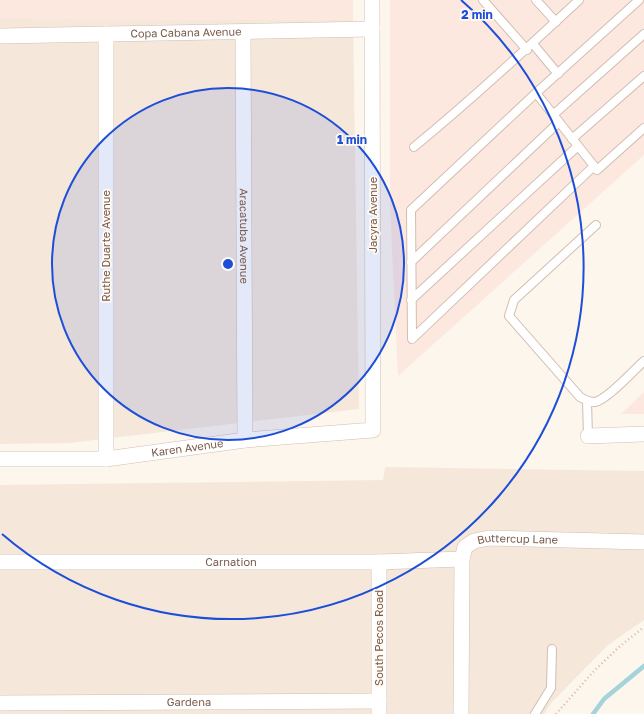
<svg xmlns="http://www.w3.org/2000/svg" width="644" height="714" font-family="'Golos Text',sans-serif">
<rect width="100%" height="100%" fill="#fdf6ec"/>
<path fill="#f5e8da" d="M150,18L353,20L359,409L69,443L0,444V19Z
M385,467L644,471V620L608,645L552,702L544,714H0V485L383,480Z"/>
<path fill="#fde8e0" d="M0,0H353V20L0,19Z
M390,0H644V155L398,376L390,207Z
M644,392V414H621Z"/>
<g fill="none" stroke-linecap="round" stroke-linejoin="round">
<path stroke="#a5d3da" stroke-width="4.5" d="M593,714L604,699L644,666"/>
<defs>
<path id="service" d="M483,0L527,50
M536,0L556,22
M533,44L558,74
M536,93L594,166L412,339L411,210Z
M536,93L639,0
M553,115L644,34
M572,139L644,76
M414,147C471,100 525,50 579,0
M594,166L597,170L644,128
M596,225L514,300L509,316L580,397C585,400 590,402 595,402C607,400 635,369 644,361
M411,262L559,122
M411,300L578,146
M587,401L588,436
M535,714L551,688L552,649"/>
<g id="minor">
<path id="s1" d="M243,32L245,440"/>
<path d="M106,34V459"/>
<path id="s2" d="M0,36L372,29"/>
<path d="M588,436L644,434"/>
<path id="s3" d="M0,459H106L245,440L373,430L372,0"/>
<path id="s4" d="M0,562H379L462,559"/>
<path id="s5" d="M0,703L379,701"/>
<path d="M379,714V562"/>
<path id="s6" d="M461,714L462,559L465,547L474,541L489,538L644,542"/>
</g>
</defs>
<use href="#service" stroke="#d1beb0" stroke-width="10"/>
<use href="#minor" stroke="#d1beb0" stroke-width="16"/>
<path stroke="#d9b8a5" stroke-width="2.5" stroke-dasharray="1 3" stroke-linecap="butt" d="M556,714L593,672L619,647L644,627"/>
<use href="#service" stroke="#fff" stroke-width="8"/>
<use href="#minor" stroke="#fff" stroke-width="15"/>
</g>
<circle cx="228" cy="264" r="176" fill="#1d4ed8" fill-opacity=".12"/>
<g fill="none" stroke="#1d4ed8" stroke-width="2">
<circle cx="228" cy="264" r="176"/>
<path d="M461 0A352 352 0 0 1 2 534"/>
</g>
<g text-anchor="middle" stroke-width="3.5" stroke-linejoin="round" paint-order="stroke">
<g font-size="11" fill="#7a5c4d" stroke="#fffaf3">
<text dy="4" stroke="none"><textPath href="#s2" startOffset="186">Copa Cabana Avenue</textPath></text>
<text transform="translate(373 215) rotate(-90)" y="4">Jacyra Avenue</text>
<text dy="4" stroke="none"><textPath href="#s1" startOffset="204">Aracatuba Avenue</textPath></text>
<text transform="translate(106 246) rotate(-90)" y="4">Ruthe Duarte Avenue</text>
<text dy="4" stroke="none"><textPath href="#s3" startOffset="188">Karen Avenue</textPath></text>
<text dy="4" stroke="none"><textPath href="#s6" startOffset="222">Buttercup Lane</textPath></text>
<text dy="4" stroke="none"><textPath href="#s4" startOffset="231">Carnation</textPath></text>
<text transform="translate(379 638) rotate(-90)" y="4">South Pecos Road</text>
<text dy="4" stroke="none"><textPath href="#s5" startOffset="189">Gardena</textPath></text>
</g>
</g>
<circle cx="228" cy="264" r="6" fill="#1d4ed8" stroke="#fffaf3" stroke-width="2"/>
<g font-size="12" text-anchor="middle" font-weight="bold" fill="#1d4ed8" stroke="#fffaf3" stroke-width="3.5" stroke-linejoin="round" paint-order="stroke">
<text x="477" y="19">2 min</text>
<text x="352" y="144">1 min</text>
</g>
</svg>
